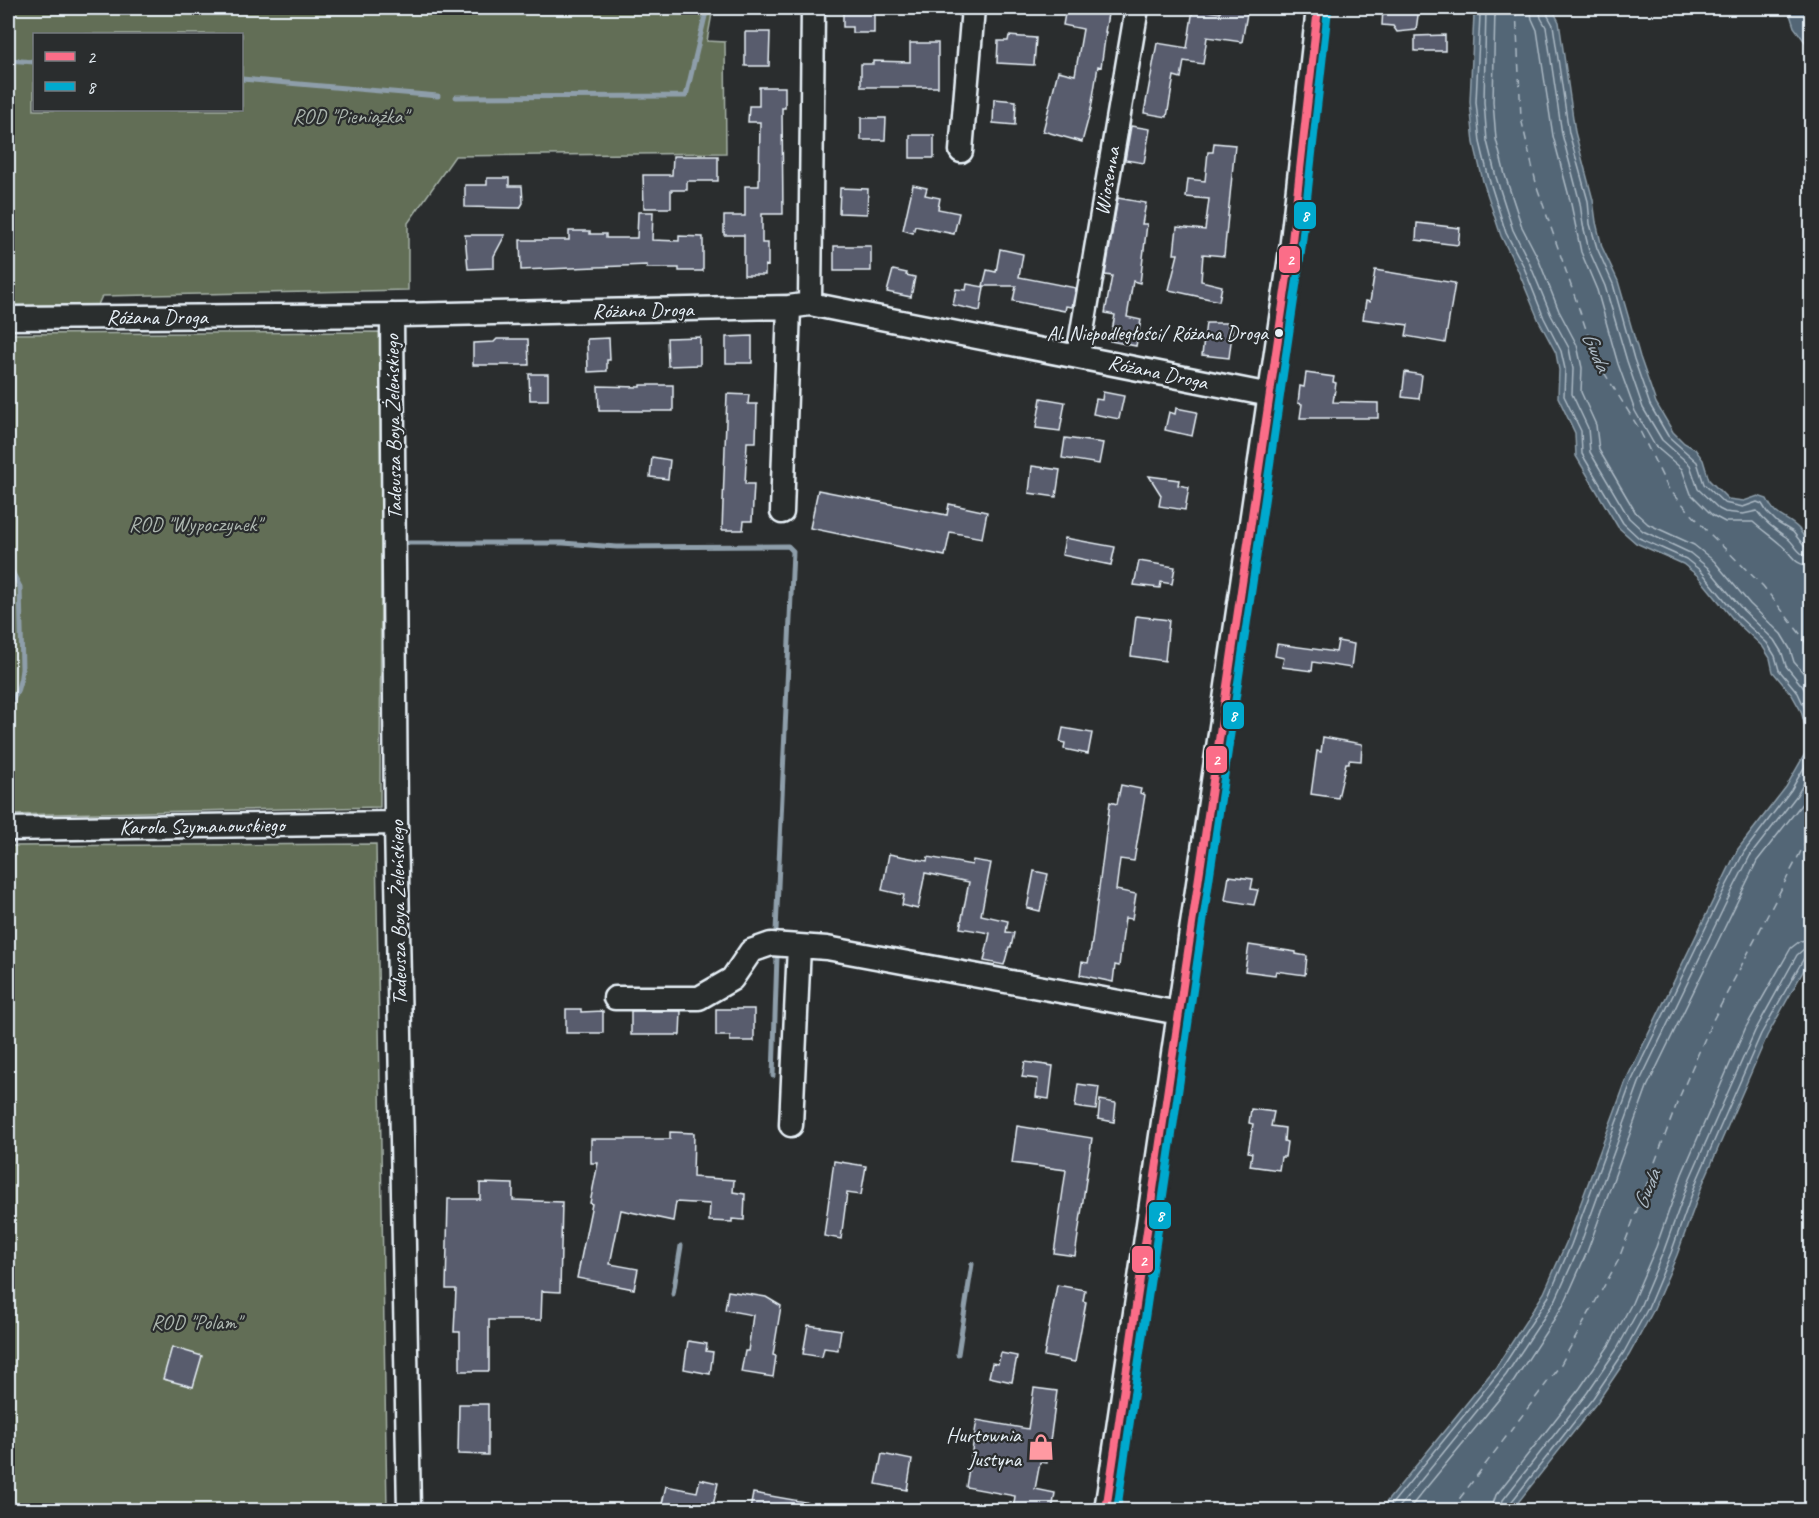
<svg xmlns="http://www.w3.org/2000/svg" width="1819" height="1518" font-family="Caveat,sans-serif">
<rect width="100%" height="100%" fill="#2a2d2e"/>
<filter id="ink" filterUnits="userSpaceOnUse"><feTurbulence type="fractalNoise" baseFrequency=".0167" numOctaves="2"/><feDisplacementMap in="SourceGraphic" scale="12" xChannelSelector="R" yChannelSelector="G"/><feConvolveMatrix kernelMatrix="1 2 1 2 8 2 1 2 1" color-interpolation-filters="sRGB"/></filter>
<g filter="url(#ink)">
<path fill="#626e56" stroke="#a5b0a7" stroke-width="1.5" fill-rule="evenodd" d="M8,8H713L707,41L725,42L726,153L455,156L408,223V290L102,296L97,307L8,308ZM34,34H242V110H34Z
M380,332L381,531L380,807L8,815V334Z
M376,844L387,1510H8V846Z"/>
<path fill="#526676" stroke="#8e9eaa" stroke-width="1.5" d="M1472,8H1552L1559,22L1575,132L1593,200L1596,222L1602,247L1618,281L1640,357L1656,403L1673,432L1684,443L1695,449L1703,460L1709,480L1728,499L1744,501L1758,496L1767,499C1777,520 1787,516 1799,529C1803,535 1805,540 1811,544V957L1767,1036L1703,1183L1677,1255L1652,1313L1629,1355L1598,1401L1512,1510H1380L1496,1367L1544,1293L1566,1243L1627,1078L1738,849L1786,787L1806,752L1809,740L1801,711L1792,695L1773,672L1770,658L1763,647L1733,619L1698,576L1683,564L1636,543L1618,527L1576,456L1575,433L1558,397L1559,370L1556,353L1539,321L1517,268L1501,236L1483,181L1474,143L1470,102L1474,14Z
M1788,8H1811V50L1794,27Z"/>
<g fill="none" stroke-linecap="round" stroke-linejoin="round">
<path stroke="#acb9c4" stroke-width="1.5" d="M1478,8L1480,14L1476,102L1480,142L1489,179L1506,233L1523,265L1544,318L1561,351L1565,369L1564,396L1581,431L1582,454L1623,523L1639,538L1686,559L1701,571L1737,615L1767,643L1775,656L1779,670L1798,693L1812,724
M1486,8L1484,102L1487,141L1496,177L1513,230L1529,262L1551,315L1569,348L1573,369L1572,394L1588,428L1590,452L1629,518L1643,531L1690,553L1707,567L1743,610L1774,640L1782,653L1786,666L1803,687L1812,702
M1495,8L1493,102L1496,139L1505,175L1522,227L1538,258L1559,311L1577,345L1582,368L1581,392L1596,425L1599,450L1636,513L1648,524L1694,545L1714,561L1750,604L1781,634L1790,649L1794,662L1812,683
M1530,8L1532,19L1537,30L1553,136L1571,204L1581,252L1597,290L1618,364L1635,411L1655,446L1682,469L1691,494L1712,515L1725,522H1753C1763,531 1771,536 1780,544C1793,554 1792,565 1812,566
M1539,8L1541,18L1546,27L1562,134L1580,203L1583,225L1589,250L1605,286L1627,361L1643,408L1662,440L1690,465L1698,489L1719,509L1725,512L1743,514L1757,511C1765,523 1775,529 1786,537C1796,544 1797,556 1812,557
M1547,8L1548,16L1553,25L1569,133L1588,201L1590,224L1597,248L1613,284L1634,359L1650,405L1668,436L1697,462L1704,484L1724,503L1743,507L1757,502L1762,504L1767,512L1778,523L1793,532L1804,546L1812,549
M1387,1510L1500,1371L1549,1296L1571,1245L1632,1080L1721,896L1744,852L1791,790L1812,754
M1397,1510L1506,1375L1556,1299L1579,1248L1639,1083L1728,899L1750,856L1797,795L1812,769
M1408,1510L1514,1381L1564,1304L1587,1252L1647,1087L1757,861L1804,801L1812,788
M1491,1510L1496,1495L1580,1388L1610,1344L1632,1303L1656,1247L1682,1174L1746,1027L1791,948L1800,941L1812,939
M1500,1510L1503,1500L1587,1393L1617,1349L1640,1307L1664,1250L1690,1178L1755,1031L1797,955L1804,949L1812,948
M1508,1510L1509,1505L1593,1398L1624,1352L1647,1310L1671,1253L1697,1180L1761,1034L1804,958L1812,955"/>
<path stroke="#8e9eaa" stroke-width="5" d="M8,60L34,62
M242,79L438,96
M456,97L686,96L707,8
M409,543H563L617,547L788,546L793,551L776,931
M8,564L20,587L22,669C21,685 15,696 8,710
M773,1076L777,956
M673,1294L681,1246
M958,1354L972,1264"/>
<path stroke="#acb9c4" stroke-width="1.5" stroke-dasharray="8 6" stroke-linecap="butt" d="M1516,8L1521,118L1537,187L1597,361L1638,427L1668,488L1708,532L1763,586L1801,635L1812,654
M1451,1510L1561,1364L1618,1261L1679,1098L1712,1022L1812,830"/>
</g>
<path fill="#595b6d" stroke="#e8f1f8" stroke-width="1.5" d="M843,8L874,9V33H852V27H843Z
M1066,8H1109L1105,32H1106L1101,67L1098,66L1091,109L1082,142L1043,131L1058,71L1075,75L1083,29L1063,25Z
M1221,8H1248L1242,42L1207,37L1203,64L1184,61L1181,78L1174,76L1167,117L1144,113L1157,43L1187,48L1193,9L1220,13Z
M1383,8H1419L1416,30L1397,32L1393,26L1382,25Z
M745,32H770L769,66H745Z
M1445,35V51H1415V36Z
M1009,36L1036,38L1034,65L997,63L998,41H1008Z
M910,43H938V87H861V64H873V61L910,62Z
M759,87H785V108H782L783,214H762V243H768V266L765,265V275H744V235H724V216H745V186H759L760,122H748L749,106H759Z
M994,99L1016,101L1015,125L993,123Z
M861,118H886L885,140H861Z
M1131,126L1150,129L1144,163L1125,160Z
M910,135H934V158H910Z
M1214,143L1235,145L1224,256L1203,254L1201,281L1222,286L1219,301L1169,290L1178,254H1174L1177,227L1205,230L1209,199L1186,197L1188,179L1205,181L1208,152H1213Z
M673,156H718V181H687V190H671V208H644L643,175H672Z
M487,178H509V186H522L523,203L520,208L465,207V185H487Z
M913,185L927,188L925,195L940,198L938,209L959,213L954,234L915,226L913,233L903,230Z
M840,188L868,189L867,214L839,213Z
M1118,198L1146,203L1142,224H1147L1140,283L1133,281L1127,317L1141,320L1136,346L1110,341L1115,315L1105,313L1112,276L1105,275Z
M638,212H653L652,240L679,241V236L703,237V271H679V268H647V265L521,270L520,240H569V231H590V234H606V238H637Z
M1417,223L1460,228L1458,245L1416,240Z
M465,235H505L494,256V268L468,269Z
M834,246H871V271H834Z
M1000,249L1023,254L1019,277L1076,288L1072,307L1066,306L1065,311L1013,301L1016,286H983L987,270L996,272Z
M893,270L907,273L906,275L915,277L911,297L887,292Z
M1375,270L1455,283L1445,343L1406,336L1408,325L1363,319L1366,301L1370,302Z
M967,284L984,287L980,311L953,305L956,289L966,290Z
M1206,323H1228V326H1233L1229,358L1202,355Z
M752,336V363H726V337Z
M700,337V365L668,366L667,338Z
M609,338L610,360H607V371L588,372L587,339Z
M497,339H528L529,365H473V343L494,342Z
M1405,372L1422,375L1419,399L1402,397Z
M1306,373L1334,377L1333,382L1336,383L1333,402L1378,403V418H1300L1302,404L1298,403L1300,386L1304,387Z
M529,374H548V400H530Z
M640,385H673V411H599L598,386L640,387Z
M1103,392L1124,396L1119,419L1093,414L1096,399L1102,400Z
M727,394L749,395L748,404H757L756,442H747L745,484H754L752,521H744L743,530H722Z
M1041,398L1065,402L1060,431L1036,428Z
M1176,408L1197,412L1192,436L1165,430L1169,412L1175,414Z
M1065,438L1103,443L1099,464L1062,458Z
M652,457L670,460L668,479L650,477Z
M1032,466L1060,470L1056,497L1029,493Z
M1149,476L1179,480L1178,485L1189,487L1185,510L1159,506L1161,495Z
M818,490L947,515L949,504L987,512L982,538L950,532L945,556L810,528Z
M1065,538L1115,547L1111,565L1062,555Z
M1139,561L1175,567L1172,584L1161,582L1160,588L1134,585Z
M1136,616L1169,620L1165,661L1131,656Z
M1338,641L1354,644L1351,668L1313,662L1312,671L1282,667L1284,658L1275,656L1277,644L1336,652Z
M1063,728L1092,733L1088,754L1064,749L1065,743L1060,742Z
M1323,737L1362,744L1361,761L1349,760V763H1346L1338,798L1311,794L1317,751L1321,752Z
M1121,785L1141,789L1140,793L1145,795L1134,861L1120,859L1116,890L1136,894L1132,919L1125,918L1119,966L1115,965L1113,982L1080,975L1082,962L1088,963L1092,942L1110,802L1117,804Z
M889,854L927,861L928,857L972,865L973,860L991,863L981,915L1008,921L1006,932L1014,933L1011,947H1009L1004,965L984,961L990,933L960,928L969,882L925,873L918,909L902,905L904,895L882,890Z
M1034,871L1048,874L1040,911L1027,908Z
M1229,876L1253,879L1251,889L1258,890L1254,905L1225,900Z
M1249,945L1296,952V954L1307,956L1305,975L1276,971L1275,975L1245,971Z
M566,1009H581V1012L603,1011V1033H566Z
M716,1009H754V1041H730V1036H716Z
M631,1011H681L680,1035H631Z
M1025,1062L1053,1066L1049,1099L1036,1097L1038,1079L1022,1077Z
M1078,1084L1099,1087L1096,1110L1075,1107Z
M1100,1100L1116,1103L1114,1122L1098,1119Z
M1251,1109L1274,1112L1271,1126L1285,1128L1284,1141L1287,1142L1285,1157H1281L1279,1170L1250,1166L1252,1153L1248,1152L1253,1124L1249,1123Z
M1017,1126L1092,1138L1075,1256L1054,1253L1066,1170L1012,1163Z
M670,1132L694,1133L693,1177L734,1180L733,1192L745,1194L744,1220L732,1219V1222L709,1221L710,1204L676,1202L673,1221L621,1210L610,1264L638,1269L634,1289L577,1278L592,1204L590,1203L598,1163H591V1139H670Z
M834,1161L866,1166L861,1195L847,1193L841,1239L824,1236Z
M480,1183L513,1184V1200L562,1202L560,1292L542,1291L541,1320H489V1371H460V1332H454L456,1289H446L448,1199H480Z
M1057,1285L1085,1290L1083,1301L1086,1302L1075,1362L1044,1356Z
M728,1291L766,1297L781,1306L773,1355L776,1356L773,1377L741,1372L745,1351H748L753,1315L725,1310Z
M808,1325L841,1330L838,1350L824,1348L822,1357L803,1354Z
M688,1341L707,1344L706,1351L713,1352L710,1374L684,1369Z
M172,1347L202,1356L193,1387L163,1379Z
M1001,1353L1017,1356L1012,1382L989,1377L992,1363L998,1364Z
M1034,1388L1057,1391L1047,1463L1040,1462L1035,1489L1055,1493L1052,1510H1013L1015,1496L966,1487L977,1420L1028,1429Z
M459,1404H488V1455L458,1454Z
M882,1454L912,1460L907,1490L876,1484Z
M700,1479L718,1483L712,1510H672L661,1508L666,1486L697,1492Z
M753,1493L811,1503L810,1510H750Z"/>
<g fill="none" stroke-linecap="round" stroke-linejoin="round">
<defs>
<path id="minor" d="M961,151L973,8
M810,304L813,8
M392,315L396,823L409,1510
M8,318L401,315L789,307L810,304L1270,395
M1078,355L1137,8
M782,512L789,307
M8,829L396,823
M615,998H699L732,979L751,951L771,944L827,948L1179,1013
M791,1125L799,946
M1106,1510L1291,250L1318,8"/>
</defs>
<use href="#minor" stroke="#e8f1f8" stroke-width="27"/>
<use href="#minor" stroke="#2a2d2e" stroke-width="22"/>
<defs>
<path id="bus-1" d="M1106,1510L1291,250L1318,8"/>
<path id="bus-2" d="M1117,1510L1301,252L1328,9"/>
</defs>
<use href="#bus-1" stroke="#2a2d2e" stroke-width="12"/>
<use href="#bus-2" stroke="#2a2d2e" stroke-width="12"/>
<use href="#bus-1" stroke="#fb6d88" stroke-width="8"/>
<use href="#bus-2" stroke="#00a9ce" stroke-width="8"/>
</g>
</g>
<defs>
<symbol id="shop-bare" viewBox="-9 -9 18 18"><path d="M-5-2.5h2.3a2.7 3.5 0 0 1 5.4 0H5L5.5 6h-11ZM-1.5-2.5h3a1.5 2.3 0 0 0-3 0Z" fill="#ff9aa2" stroke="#2a2d2e" stroke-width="2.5" paint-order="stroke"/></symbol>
</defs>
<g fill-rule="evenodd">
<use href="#shop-bare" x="1022" y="1428" width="38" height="38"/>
</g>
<circle fill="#e8f1f8" stroke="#2a2d2e" stroke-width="2" cx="1279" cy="333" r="5"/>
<g text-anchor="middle" stroke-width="4.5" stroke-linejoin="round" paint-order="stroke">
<g font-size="20" fill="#e8f1f8" stroke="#2a2d2e" text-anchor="end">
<text x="1268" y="340">Al. Niepodległości/ Różana Droga</text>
</g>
<g font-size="21" fill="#acb6af" stroke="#2a2d2e">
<text x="350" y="123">ROD "Pieniążka"</text>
<text x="195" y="531">ROD "Wypoczynek"</text>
<text x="196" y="1329">ROD "Polam"</text>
</g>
<g font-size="21" fill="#e8f1f8" stroke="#2a2d2e">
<text transform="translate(1107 181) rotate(-80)" y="7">Wiosenna</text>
<text transform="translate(643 310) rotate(-1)" y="7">Różana Droga</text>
<text x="157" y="324">Różana Droga</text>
<text transform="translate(1158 372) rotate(12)" y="7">Różana Droga</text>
<text transform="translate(393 427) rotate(-91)" y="7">Tadeusza Boya Żeleńskiego</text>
<text transform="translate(202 826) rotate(-1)" y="7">Karola Szymanowskiego</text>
<text transform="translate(398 913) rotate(-91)" y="7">Tadeusza Boya Żeleńskiego</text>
</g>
<g font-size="21" fill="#e8f1f8" stroke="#2a2d2e" text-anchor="end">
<text x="1021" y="1442">Hurtownia<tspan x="1021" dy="24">Justyna</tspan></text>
</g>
<g font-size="22" font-style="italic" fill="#acb9c4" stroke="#2a2d2e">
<text transform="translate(1597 351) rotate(66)" y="8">Gwda</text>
<text transform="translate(1646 1189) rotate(-68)" y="8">Gwda</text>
</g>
</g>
<g stroke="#2a2d2e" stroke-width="2">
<rect x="1293" y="201" width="24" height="29" rx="6" fill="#00a9ce"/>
<rect x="1278" y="245" width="23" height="29" rx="6" fill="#fb6d88"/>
<rect x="1222" y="701" width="23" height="29" rx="6" fill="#00a9ce"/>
<rect x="1205" y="745" width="23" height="29" rx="6" fill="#fb6d88"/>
<rect x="1148" y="1201" width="24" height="29" rx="6" fill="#00a9ce"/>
<rect x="1131" y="1245" width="23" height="29" rx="6" fill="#fb6d88"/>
</g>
<g font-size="16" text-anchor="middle" font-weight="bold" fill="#fff">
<text x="1305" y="221">8</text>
<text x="1290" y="265">2</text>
<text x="1233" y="721">8</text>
<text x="1216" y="765">2</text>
<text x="1160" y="1221">8</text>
<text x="1143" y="1266">2</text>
</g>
<rect width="1819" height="1518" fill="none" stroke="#2a2d2e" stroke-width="30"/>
<rect x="15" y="15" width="1789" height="1488" fill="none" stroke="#e8f1f8" stroke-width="2" filter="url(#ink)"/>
<rect x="33" y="33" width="210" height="78" fill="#2a2d2e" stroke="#767b7f" stroke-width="1.5"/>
<rect x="45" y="52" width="30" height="9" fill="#fb6d88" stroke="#767b7f" stroke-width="1.5"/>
<text x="87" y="63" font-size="18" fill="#e8f1f8">2</text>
<rect x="45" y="82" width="30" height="9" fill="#00a9ce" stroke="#767b7f" stroke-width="1.5"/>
<text x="87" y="93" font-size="18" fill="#e8f1f8">8</text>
</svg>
